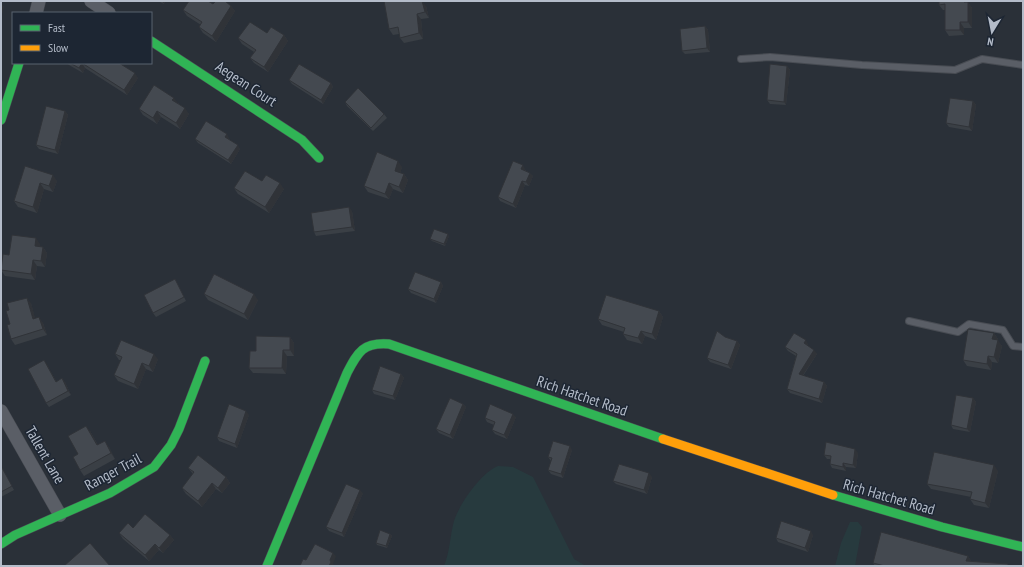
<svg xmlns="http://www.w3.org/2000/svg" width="1024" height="567" font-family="'PT Sans Narrow',sans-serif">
<rect width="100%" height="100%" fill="#2a3038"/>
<path fill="#273a3e" d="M498,466L513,467L533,477L574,559L586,566H444C450,552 450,535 454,521C460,503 481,473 498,466Z
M850,522H858L862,527L855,566H835L841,543Z"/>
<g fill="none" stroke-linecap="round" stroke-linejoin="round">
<defs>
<path id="lane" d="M741,59L770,57L862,65L955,70L982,59L1023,65
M909,321L958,332L969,324L1003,330L1013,346L1023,347"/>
<path id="street" d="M91,1L109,13
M36,13L39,1
M1,411L60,515"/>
<path id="fast" d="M151,41L302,140L319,158
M1,120L19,63
M833,495L942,527L1023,547
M1,544L15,535L110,493L154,467L171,445L179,429L205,361
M267,566L347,373C358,352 363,342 389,344L663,439"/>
<path id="slow" d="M663,439L833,495"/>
</defs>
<use href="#lane" stroke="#484c53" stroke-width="8"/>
<use href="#street" stroke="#484c53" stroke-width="14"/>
<use href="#fast" stroke="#484c53" stroke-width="10"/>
<use href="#slow" stroke="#484c53" stroke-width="10"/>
<use href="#lane" stroke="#5a5e66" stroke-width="6"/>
<use href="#street" stroke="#5a5e66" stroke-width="13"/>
<use href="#fast" stroke="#30b455" stroke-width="9"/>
<use href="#slow" stroke="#ff9f0a" stroke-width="9"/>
</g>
<path fill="#3a3f45" d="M158,1H165L164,4Z
M967,1L972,8V28H964V35L949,36L945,30V10H943L939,5Z
M213,4L231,6L235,11L216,42L203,33L199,27L201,25L187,16L183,10Z
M426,6L429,18L421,19L423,39L404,43L400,38L399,34L393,35L389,29Z
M705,26L708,30L710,52L685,54L682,51Z
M267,33L284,35L288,41L268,72L254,63L250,58L254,52L242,44L238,38Z
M67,63H119L138,78L127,95L85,68L83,73L69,65Z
M787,66L790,70L786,105L770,104L767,100Z
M289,80L331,83L333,87L323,104L292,84Z
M973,101L976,105L972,131L949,127L946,123Z
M345,102L384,114L387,118L373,131L347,106Z
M178,103L189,114L180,129L161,117L157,124L143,115L139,109Z
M65,111L68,115L58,154L39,149L36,145Z
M229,138V139L240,149L231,164L198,143L195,139Z
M25,166L57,181L53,192L44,189L37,213L18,207L14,201Z
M402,167L400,173L404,174L408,180L403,193L393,189L389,199L368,192L364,186Z
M525,169V170L533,176L529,186L525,185L516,208L500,201L498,197Z
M262,181L284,189L269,213L238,194L234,188Z
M352,211L355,231L316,236L314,232Z
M449,236L445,246L432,241L430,239Z
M40,244L39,247H43L47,253L45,267L37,266L35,280L5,276L1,270V268L9,255Z
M441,282L443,286L436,303L411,293L408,289Z
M177,283L186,301L156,317L153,313Z
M204,294L258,300L248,320L208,300Z
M31,303L35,319L43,323L47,335L15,345L11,339Z
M659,311L663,317L656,340L645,336L642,344L627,340L623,334L624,332L602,325L598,319Z
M994,333L998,339L997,340L1002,346L998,363L992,362L991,370L967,366L963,360Z
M290,337L294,343V356H287L286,374L253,373L249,368Z
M725,337L737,341L740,345L731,369L710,362L707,358Z
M808,344L807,346L817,354L803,376L824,382L827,386L822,403L790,393L787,389L796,356L788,351L785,347Z
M115,354L158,359L153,372L146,369L138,389L118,381L114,375L121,360H119Z
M44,360L56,381L65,382L71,395L49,407L46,403Z
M401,374L404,378L395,400L374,394L372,390Z
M973,398L976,402L970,432L953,429L951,425Z
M463,404L466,407L453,439L439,433L436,429Z
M249,415L237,448L219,441L217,437Z
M516,417L507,439L495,434L492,430L494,425L487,422L485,418Z
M90,431L98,445L109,447L115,459L84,476L80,470L78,454Z
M572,450L563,478L551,474L548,470L551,461L548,457Z
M858,453L856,468L846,467V471L832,468L830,464V459H827L824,455Z
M1,466L14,490L1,497Z
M188,468L226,477L230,483L222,493L216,489L202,507L186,494L182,488L193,474Z
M998,471L989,508L974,505L970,499L971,497L931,489L927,484Z
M652,477L647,494L616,484L613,481Z
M363,493L344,537L329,531L326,527Z
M133,528L170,535L174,540L163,553L159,550L149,561L123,539L119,533Z
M390,534L392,536L387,548L377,545L376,543Z
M813,535L808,552L778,542L776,538Z
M968,556L971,561L1009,566H875L873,563Z"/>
<path fill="#303338" d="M162,1H165L164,4Z
M422,1L426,6L429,18L425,12Z
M968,2L972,8V28L968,22Z
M1,3L4,7L1,18Z
M231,6L235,11L216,42L212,36Z
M417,14L421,19L423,39L419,33Z
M960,22L964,28V35L960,30Z
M705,26L708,30L710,52L707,48Z
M284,35L288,41L268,72L264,67Z
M82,63L85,68L83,73L79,68Z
M787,66L790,70L786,105L784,102Z
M135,73L138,78L127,95L124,90Z
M331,83L333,87L323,104L321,100Z
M174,98L178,103L172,100Z
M973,101L976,105L972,131L969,127Z
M185,108L189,114L180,129L176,123Z
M65,111L68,115L58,154L55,150Z
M157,111L161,117L157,124L153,118Z
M227,134L229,138L228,141L225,137Z
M238,145L240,149L231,164L228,160Z
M398,161L402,167L399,177L395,171Z
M523,165L525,169L524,173L521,169Z
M530,173L533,176L529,186L526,182Z
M404,174L408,180L403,193L399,187Z
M53,175L57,181L53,192L49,186Z
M522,181L525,185L516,208L513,204Z
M40,183L44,189L37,213L33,207Z
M280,183L284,189L269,213L265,207Z
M389,183L393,189L389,199L385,194Z
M349,207L352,211L355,231L352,227Z
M448,234L449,236L445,246L444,244Z
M36,238L40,244L39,252L35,246Z
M43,247L47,253L45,267L41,261Z
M33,260L37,266L35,280L31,274Z
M441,282L443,286L436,303L434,299Z
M254,294L258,300L248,320L244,314Z
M27,298L31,303L37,325L33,319Z
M659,311L663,317L656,340L652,334Z
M39,317L43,323L47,335L43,329Z
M641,331L645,336L642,344L638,338Z
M994,333L998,339L996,345L992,339Z
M290,337L294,343V356L290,350Z
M806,340L808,344L806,347L804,343Z
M998,340L1002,346L998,363L994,357Z
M737,341L740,345L731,369L728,365Z
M283,350L287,356L286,374L282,368Z
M814,350L817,354L801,378L799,374Z
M154,354L158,359L153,372L149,366Z
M988,356L992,362L991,370L987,364Z
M44,360L47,364L58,385L56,382Z
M142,363L146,369L138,389L134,384Z
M401,374L404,378L395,400L393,396Z
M62,378L65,382L71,395L68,391Z
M824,382L827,386L822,403L819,399Z
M973,398L976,402L970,432L967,429Z
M463,404L466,407L453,439L450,435Z
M246,411L249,415L237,448L235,444Z
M513,414L516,417L507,439L504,435Z
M86,426L90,431L101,451L97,445Z
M105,441L109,447L115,459L111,453Z
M570,446L572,450L563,478L561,474Z
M855,449L858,453L856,468L853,465Z
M843,463L846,467V471L843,467Z
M994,465L998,471L989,508L985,503Z
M649,473L652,477L647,494L644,490Z
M226,477L230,483L222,493L218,488Z
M212,483L216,489L202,507L198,501Z
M360,490L363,493L344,537L342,533Z
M811,531L813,535L808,552L805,548Z
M390,534L392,536L387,548L386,546Z
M170,535L174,540L163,553L159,548Z
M155,544L159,550L149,561L145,555Z
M333,553L336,556L333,564L334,565L329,566L330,560Z
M968,556L972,562L966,561Z"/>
<path fill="#444950" stroke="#303338" d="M189,1H208L213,4L216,1H225L231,6L212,36L199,27L202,22L183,10Z
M384,1H422L425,12L417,14L419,33L400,38L398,27L389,29Z
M939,1H963L964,2H968V22H960V30H945V4L939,5Z
M250,22L267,33L271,27L284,35L264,67L250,58L256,50L238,38Z
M705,26L707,48L682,51L680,29Z
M70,63H119L135,73L124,90L82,63L79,68Z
M299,64L331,83L321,100L289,80Z
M770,64L787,66L784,102L767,100Z
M154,85L174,98L172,100L185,108L176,123L157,111L153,118L139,109Z
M358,88L384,114L371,128L345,102Z
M950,98L973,101L969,127L946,123Z
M46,106L65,111L55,150L36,145Z
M206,121L227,134L225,137L238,145L228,160L195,139Z
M377,152L398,161L395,171L404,174L399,187L389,183L385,194L364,186Z
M513,161L523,165L521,169L530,173L526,182L522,181L513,204L498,197Z
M25,166L53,175L49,186L40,183L33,207L14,201Z
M245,171L262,181L266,175L280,183L265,207L234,188Z
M349,207L352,227L314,232L311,213Z
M434,229L448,234L444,244L430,239Z
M12,235L36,238L35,246L43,247L41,261L33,260L31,274L1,270L3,254L9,255Z
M415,272L441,282L434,299L408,289Z
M214,274L254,294L244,314L204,294Z
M175,279L184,297L153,313L144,295Z
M606,295L659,311L652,334L641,331L638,338L623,334L625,328L598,319Z
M27,298L33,319L39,317L43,329L11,339L7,325L10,324L6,311L9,310L7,303Z
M968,329L994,333L992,339L998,340L994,357L988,356L987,364L963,360Z
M717,331L725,337L737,341L728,365L707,358Z
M794,333L806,340L804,343L814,350L799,374L824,382L819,399L787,389L797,354L785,347Z
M256,336L290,337V350H283L282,368H249L250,351H256Z
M121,340L154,354L149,366L142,363L134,384L114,375L122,357L115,354Z
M44,360L56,382L62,378L68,391L46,403L28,369Z
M380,366L401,374L393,396L372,390Z
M956,395L973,398L967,429L951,425Z
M450,398L463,404L450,435L436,429Z
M229,404L246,411L235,444L217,437Z
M490,404L513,414L504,435L492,430L495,422L485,418Z
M86,426L97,445L105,441L111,453L80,470L73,457L78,454L68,436Z
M553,441L570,446L561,474L548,470L552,458L548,457Z
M826,442L855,449L853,465L843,463V467L830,464L831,456L824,455Z
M934,452L994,465L985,503L970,499L972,492L927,484Z
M198,455L226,477L218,488L212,483L198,501L182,488L194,472L188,468Z
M619,464L649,473L644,490L613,481Z
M1,466L12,486L1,492Z
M346,484L360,490L342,533L326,527Z
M145,514L170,535L159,548L155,544L145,555L119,533L128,523L133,528Z
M781,521L811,531L805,548L776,538Z
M380,530L390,534L386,546L376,543Z
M881,532L968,556L966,561L1008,564V566H885L873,563Z
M90,543L110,566H64Z
M315,544L333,553L330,560L331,562L329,566H300L303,559L306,560Z"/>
<g text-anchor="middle" stroke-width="3" stroke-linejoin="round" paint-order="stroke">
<g font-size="15" fill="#b4bcc9" stroke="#1d2633">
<text transform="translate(246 84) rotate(33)" y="5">Aegean Court</text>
<text transform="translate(582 396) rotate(19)" y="5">Rich Hatchet Road</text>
<text transform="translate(45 455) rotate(60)" y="5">Tallent Lane</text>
<text transform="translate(113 472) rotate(-28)" y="5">Ranger Trail</text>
<text transform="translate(889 497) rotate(16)" y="5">Rich Hatchet Road</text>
</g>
</g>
<rect width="1024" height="567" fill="none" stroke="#b4bcc9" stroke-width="4"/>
<rect x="12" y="12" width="140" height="52" fill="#1d2633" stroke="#59626f"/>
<rect x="20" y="25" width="20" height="6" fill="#30b455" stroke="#59626f"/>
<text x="48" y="32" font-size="12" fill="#b4bcc9">Fast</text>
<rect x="20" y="45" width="20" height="6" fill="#ff9f0a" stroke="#59626f"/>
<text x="48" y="52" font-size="12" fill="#b4bcc9">Slow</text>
<g transform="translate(992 32) rotate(190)" stroke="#1d2633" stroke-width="3" paint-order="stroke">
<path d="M0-3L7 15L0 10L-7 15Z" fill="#b4bcc9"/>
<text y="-6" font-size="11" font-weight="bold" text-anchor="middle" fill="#b4bcc9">N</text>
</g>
</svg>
